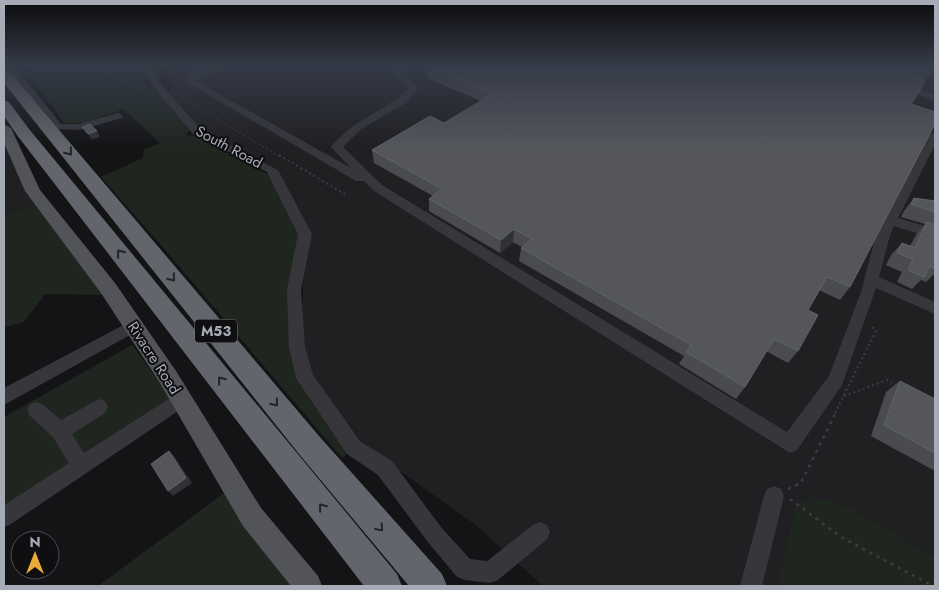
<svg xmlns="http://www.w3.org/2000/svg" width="939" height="590" font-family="Jost,sans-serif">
<rect width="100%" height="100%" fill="#141416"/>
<path fill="#202023" d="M170,64H935V586H543L477,526L365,446L311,375L301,339L305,234L272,170L197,132L171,99Z
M4,134L41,202L4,216Z"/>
<path fill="#1f2620" d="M22,64L143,65L145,74L143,83L171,99L189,130L186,135L195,136L273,177L305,234L297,347L354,448L342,458L162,246L101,177L143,158L144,149L160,143L123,109L84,123H64Z
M41,202L53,228L105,295L45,294L24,322L4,327V216Z
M132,345L171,398L4,505V417Z
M227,491L295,586H98Z
M812,496L849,507L935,558V586H778L795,508Z"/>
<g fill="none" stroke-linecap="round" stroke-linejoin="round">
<path stroke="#3c3d42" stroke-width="1" stroke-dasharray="2 2.5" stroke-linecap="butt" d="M73,64L100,70L150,93
M181,98L281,157"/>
<path stroke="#3c3d42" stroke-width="2" stroke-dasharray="2 3" stroke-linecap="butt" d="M279,155L348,196
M844,396L887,380L897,385
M835,413L876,331L870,325"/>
<path stroke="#3c3d42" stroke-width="2.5" stroke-dasharray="3 5" stroke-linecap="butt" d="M788,489L801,483L836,412
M790,499L841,537L933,586"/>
<path fill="#36363b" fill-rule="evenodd" d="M4,64H13L61,124H79L118,113L123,116L122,118L80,130L54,129Z
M142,64H152L157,79L201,130L278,170L312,234L301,290L305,347L313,375L361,442L392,461L441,527L470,559L487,561L533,525L540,522L547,525L550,532L547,539L498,580L490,583L465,580L457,577L427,541L378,475L347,454L296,378L289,347L287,290L298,234L267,172L193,134L150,82Z
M212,64H225L196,81L351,168L331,147C353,119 385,112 408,89L394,74L392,64H402L404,73L417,87V91L406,103L361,129L343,147L382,185L787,432L829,376L861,292L876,235L929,135L935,132V145L898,218L935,229V239L894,226L890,235L879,277L935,302V314L876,288L842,385L797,450L790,453L374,191L364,181H356L185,81L195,72Z
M919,64L935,65V71L920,66Z
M918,88L935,95V101L914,93V89Z
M133,320L139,322L141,326L139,330L4,405V388Z
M181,391L187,393L190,399L187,405L11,524L4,527V505L69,463L53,437L30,416L27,410L30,404L36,402L42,404L61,420L99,399L105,401L108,407L105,413L72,434L84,453Z
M774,486L781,489L784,496L762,586H740L764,496L767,489Z"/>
<path fill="#52545a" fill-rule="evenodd" d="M4,124L11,128L40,190L115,283L176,371L261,508L318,576L322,586H291L243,526L160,383L101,293L25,191L4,143Z"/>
<path fill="#62656c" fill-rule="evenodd" d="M4,70L9,71L319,436L442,574L447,586H409L299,454L4,83Z
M4,100L9,102L29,129L397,574L402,586H364L17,135L4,116Z"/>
</g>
<path fill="#4a4b51" d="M426,66H450L929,75L911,104L850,287L840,300L819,290L808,310L798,351L788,363L766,351L745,387L736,399L679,364L684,356L519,261L521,248L522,247L513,242L500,253L429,211V199L433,196L374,163L372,150L444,123L481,101L427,78Z
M914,198L935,201V273L926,282L921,280L912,289L897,282L902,272L886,265L891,255L902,243L910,246L916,235L925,224L901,217L904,211Z
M900,381L935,399V471L871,436L886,392Z"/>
<path fill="#303135" d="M97,131L100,137L92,140L88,134Z
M514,229L513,242L500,253L501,240Z
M169,451L174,456L192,483L173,496L168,491Z"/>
<path fill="#54565c" stroke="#61636a" d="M430,64H446L450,66L453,64H929L934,66L929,75L920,76V82L924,84L911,104L935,112V124L850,287L827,277L808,310L818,315L798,351L774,339L745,387L686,352L691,345L521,248L532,239L514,229L501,240L429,199L442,189L372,150L430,116L444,123L492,94L426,66Z
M90,124L97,131L88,134L82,127Z
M914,198L935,201V212L911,204Z
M927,222L935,225V269L930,266L924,277L908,270L913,259L897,253L902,243L915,248Z
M900,381L935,399V453L884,425Z
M169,451L186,478L168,491L151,464Z"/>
<defs><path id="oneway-chevron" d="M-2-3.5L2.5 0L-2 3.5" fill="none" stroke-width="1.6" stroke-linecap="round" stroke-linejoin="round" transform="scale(1.25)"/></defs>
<g stroke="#242428">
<use href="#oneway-chevron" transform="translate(69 152) rotate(51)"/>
<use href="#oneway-chevron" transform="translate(120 253) rotate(-129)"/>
<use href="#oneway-chevron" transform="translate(172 278) rotate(51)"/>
<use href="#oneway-chevron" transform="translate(221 380) rotate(-129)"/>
<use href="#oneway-chevron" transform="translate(275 403) rotate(51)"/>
<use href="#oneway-chevron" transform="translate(322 507) rotate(-128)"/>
<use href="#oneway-chevron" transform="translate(380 528) rotate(49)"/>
</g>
<linearGradient id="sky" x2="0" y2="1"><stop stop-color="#0b0b0c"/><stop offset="0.44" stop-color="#343a47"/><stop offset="1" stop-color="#343a47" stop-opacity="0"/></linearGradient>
<rect width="939" height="147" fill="url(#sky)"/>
<g text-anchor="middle" stroke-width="4" stroke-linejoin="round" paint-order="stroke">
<rect fill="#0f0f11" stroke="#797c84" stroke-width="1" x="195" y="319.5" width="42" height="23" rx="4"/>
<g font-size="14" font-weight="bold" fill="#a7abb6">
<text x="216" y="336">M53</text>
</g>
<g font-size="15" fill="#a7abb6" stroke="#0f0f11">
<text transform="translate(229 147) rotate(28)" y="5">South Road</text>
<text transform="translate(154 358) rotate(57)" y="5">Rivacre Road</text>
</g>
</g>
<rect width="939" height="590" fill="none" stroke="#a7abb6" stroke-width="10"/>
<g transform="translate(35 555)"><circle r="24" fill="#0f0f11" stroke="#4c4d53"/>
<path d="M0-4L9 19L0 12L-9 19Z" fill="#e9ac39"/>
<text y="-8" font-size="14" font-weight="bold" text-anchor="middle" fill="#a7abb6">N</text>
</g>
</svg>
